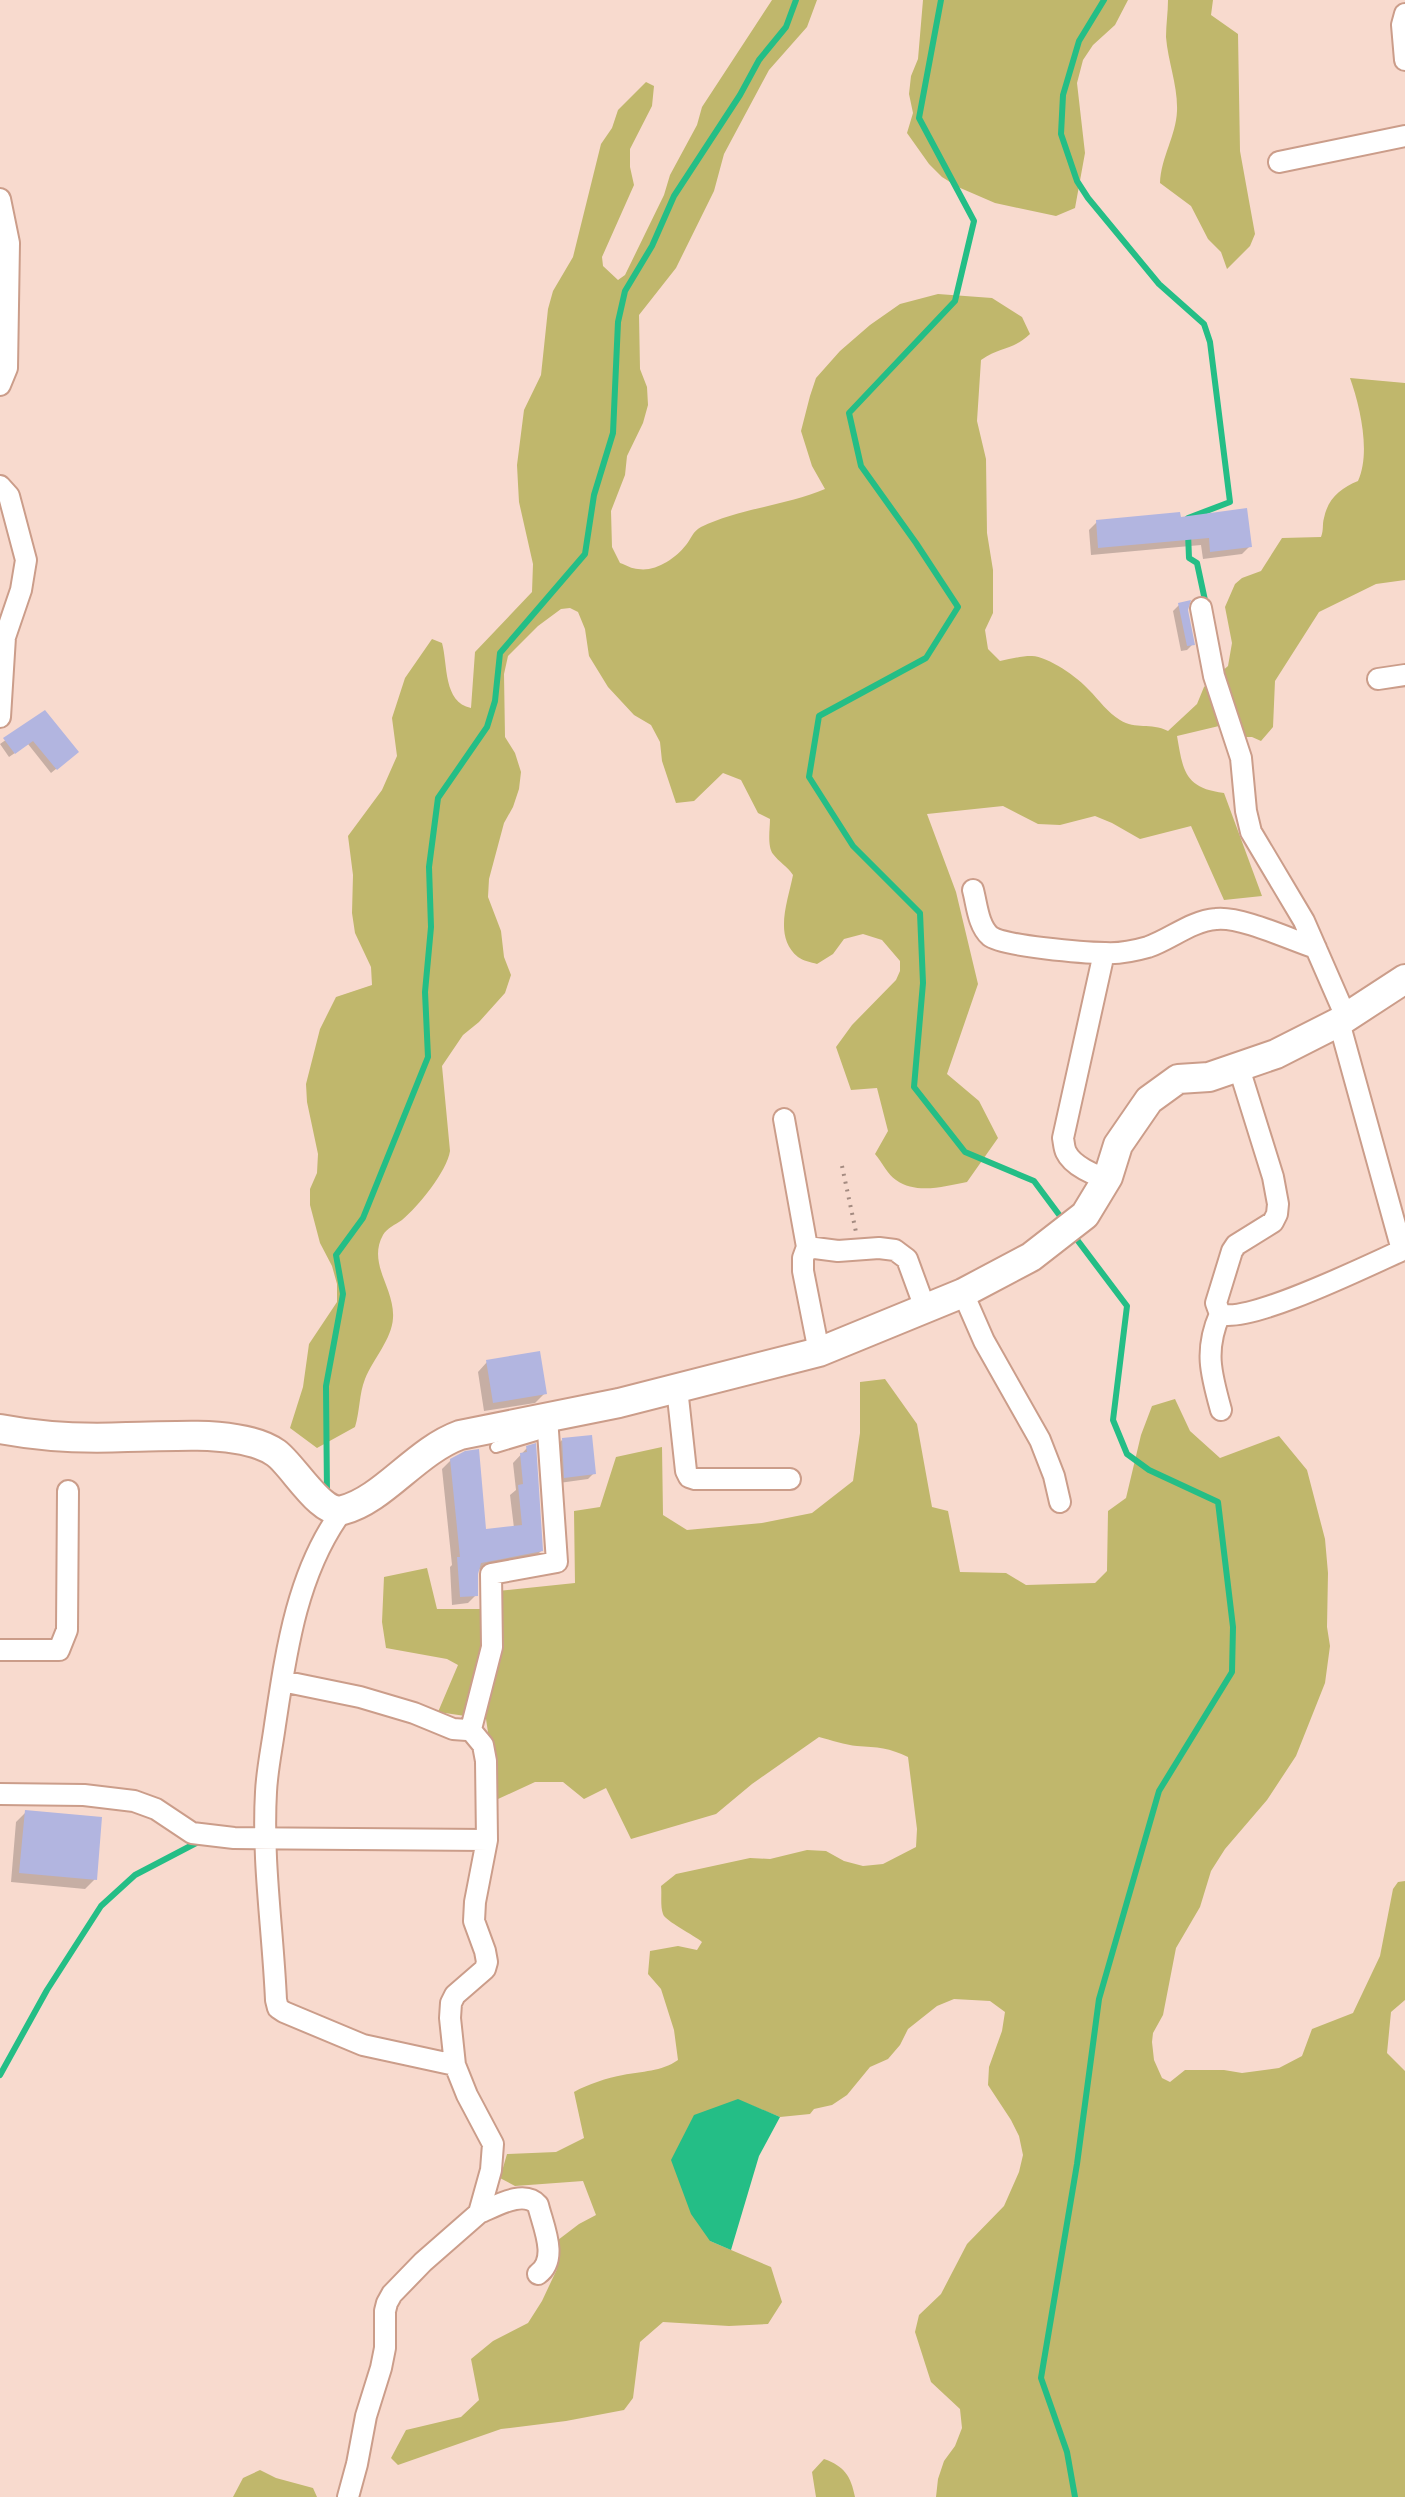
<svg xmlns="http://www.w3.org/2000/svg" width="1405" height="2497" font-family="'Asap Condensed',sans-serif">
<rect width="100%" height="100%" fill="#f8dace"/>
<path fill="#c0b76c" d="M772,0H817L807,27L769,70L724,154L714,191L676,268L639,315L640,369L647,387L648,405L643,423L627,456L625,475L611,511L612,547L620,563C626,565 632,569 638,569C655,572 675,559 686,545C691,539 693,531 701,527C740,508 785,506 825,489L812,466L801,431L810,396L816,378L840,351L870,325L900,304L938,294L992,298L1022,317L1030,334C1012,351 1001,346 981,360L977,421L986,459L987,533L993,570V613L985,630L988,649L1000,661C1010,659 1021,656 1031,656C1046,655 1079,678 1089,690C1099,700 1108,713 1120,720C1136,730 1150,722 1168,731L1197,704L1204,687L1228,666L1232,643L1225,607L1235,584L1242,578L1261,571L1282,538L1321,537C1324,529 1322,525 1324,518C1328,498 1341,488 1358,481C1371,453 1360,406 1350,378L1405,383V580L1376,584L1319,612L1275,681L1273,727L1261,741L1252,737H1226L1219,726L1177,736C1183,770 1184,788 1224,793L1262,896L1224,900L1191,826L1140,839L1112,823L1095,816L1060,825L1038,824L1003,806L927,814L956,892L978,984L947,1074L979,1101L998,1138L967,1182C945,1186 917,1195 896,1180C888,1175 882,1162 875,1154L888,1131L877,1088L851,1090L836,1047L852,1025L896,980L900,971V961L882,940L863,934L844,939L833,954L817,964C811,962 803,961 798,957C773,937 788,901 793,875C787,866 779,862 773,854C767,846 770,829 770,819L758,813L741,780L723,773L694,801L676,803L662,761L660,742L651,725L634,715L608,687L589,656L585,629L578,612L570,608L561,609L538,626L508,656L504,674L505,737L515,753L521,772L519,789L513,807L504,823L489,879L488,897L501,931L504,957L511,975L505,993L479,1022L463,1035L442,1066L450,1151C447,1171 418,1207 402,1220C395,1225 387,1228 383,1235C367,1264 395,1288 393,1318C392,1339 373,1359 365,1379C359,1394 360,1411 355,1427L317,1448L290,1428L303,1387L309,1344L337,1302V1284L332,1266L320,1243L310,1205V1189L317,1173L318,1154L307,1102L306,1084L320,1029L336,997L372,985L371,967L355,933L352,913L353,875L348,836L382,790L397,756L392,718L405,678L432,639L442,643C448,665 443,702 471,708L475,652L532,592L533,564L519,502L518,484L517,465L524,410L541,375L548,309L553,291L573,257L601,144L612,128L618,110L646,82L654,86L652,106L630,149V167L634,185L602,257L603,266L618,280L625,275L664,195L670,175L697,125L702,107Z
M923,0H1128L1115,25L1093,45L1083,60L1077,83L1085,153L1075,208L1056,216L995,203L958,187L942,177L929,164L907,133L913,113L909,94L911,76L918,59Z
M1168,0H1213L1211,15L1238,34L1240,151L1255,234L1250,246L1227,269L1221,252L1208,239L1191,206L1160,183C1161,157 1176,136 1177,111C1178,86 1168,62 1166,37C1166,25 1168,12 1168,0Z
M885,1379L917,1424L932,1507L948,1511L960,1572L1006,1573L1026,1585L1095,1583L1107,1571L1108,1511L1126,1498L1141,1435L1152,1406L1175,1399L1190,1431L1220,1458L1279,1436L1307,1470L1325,1539L1328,1573L1327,1627L1330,1646L1325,1683L1296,1756L1267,1800L1225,1849L1211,1871L1200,1907L1176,1948L1163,2015L1153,2033L1152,2042L1154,2060L1162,2078L1170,2082L1185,2070H1224L1242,2073L1279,2068L1302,2056L1312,2029L1353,2013L1380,1956L1393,1889L1398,1882L1405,1881V2000L1391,2012L1387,2053L1405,2071V2497H936L938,2479L944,2461L955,2446L962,2428L960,2409L931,2382L915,2332L919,2315L941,2294L967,2244L1004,2206L1019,2172L1023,2155L1019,2136L1011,2120L988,2085L989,2067L1002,2031L1005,2012L990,2001L954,1999L937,2006L908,2029L900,2045L888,2059L870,2067L847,2095L832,2105L814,2109L810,2114L780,2117L738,2100L710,2241L771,2267L782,2302L768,2324L729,2326L663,2322L640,2342L633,2398L624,2410L566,2421L501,2429L398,2465L391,2458L406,2430L461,2417L479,2400L471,2359L493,2341L528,2323L542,2301L557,2269L558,2240L579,2224L596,2215L583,2181L515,2186L500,2178L507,2154L556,2152L584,2138L574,2092C588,2084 607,2078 623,2075C642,2071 661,2072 678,2060L674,2030L661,1989L648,1974L650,1951L678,1946L697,1950L702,1942C694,1935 665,1921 663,1914C660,1906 662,1894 661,1886L676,1874L750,1858L770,1859L807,1850L826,1851L844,1861L863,1866L883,1864L916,1847L917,1829L908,1757C890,1748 877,1747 857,1746C845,1745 831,1740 819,1737L752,1784L716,1814L631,1839L606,1788L584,1799L563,1782H535L498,1799L486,1719L438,1712L458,1665L447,1659L386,1648L382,1622L384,1577L427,1568L437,1609H490L498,1591L575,1583L574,1511L600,1507L616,1457L662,1447L663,1515L687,1530L762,1523L812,1513L853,1481L860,1433V1382Z
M824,2459C844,2466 851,2476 855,2497H816L812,2472Z
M260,2470L276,2478L313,2488L317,2497H233L243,2478Z"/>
<path fill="#24be86" d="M738,2099L780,2117L759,2156L731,2250L710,2241L691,2214L671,2160L694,2115Z"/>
<path fill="#0003" d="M1179,519L1250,546L1242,554L1203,559L1201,545L1091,555L1089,530L1097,522Z
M1179,605L1186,610L1193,644L1187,650L1181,651L1173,611Z
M44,713L72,756L51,773L28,744L9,757L0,744Z
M487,1362L545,1393L535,1403L484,1411L478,1372Z
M562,1440L594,1473L588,1479L559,1483L556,1446Z
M527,1448L541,1551L533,1559L477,1570L476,1595L468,1603L452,1605L450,1567L452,1565L442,1469L451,1460L484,1531L514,1528L510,1495L516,1490L513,1463Z
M26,1812L95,1879L85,1889L11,1882L16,1822Z"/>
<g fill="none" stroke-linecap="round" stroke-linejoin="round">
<path stroke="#24be86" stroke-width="6" d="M941,0L919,118L974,221L955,301L849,413L861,466L916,543L958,607L926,658L819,716L809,777L853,846L920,913L923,983L914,1087L965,1152L1034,1181L1063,1220
M1104,0L1079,41L1063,95L1061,134L1077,181L1088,198L1159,284L1204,324L1210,342L1230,502L1188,518
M1188,533L1189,558L1197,563L1206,605
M1072,1233L1127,1306L1113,1420L1127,1454L1149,1470L1218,1502L1233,1627L1232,1672L1159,1791L1099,1999L1077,2164L1041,2378L1067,2452L1075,2497
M327,1494L326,1386L343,1294L336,1255L363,1218L428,1057L425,992L431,927L429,867L438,798L487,727L495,701L500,653L585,554L594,495L613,433L618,322L625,291L652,246L674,196L740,95L759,60L786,27L796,0
M0,2075L47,1990L101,1906L135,1875L200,1841"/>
</g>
<path fill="#b2b5e0" d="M1247,508L1252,547L1210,552L1209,538L1098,548L1096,520L1180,512L1181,517Z
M1191,600L1188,610L1195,645L1187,646L1178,603Z
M45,710L79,752L57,770L33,741L15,754L3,738Z
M540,1351L547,1394L493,1403L486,1360Z
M592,1435L596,1474L564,1478L562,1438Z
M536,1443L543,1551L481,1563L478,1574V1596L460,1597L457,1557H460L450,1459L465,1451L479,1449L486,1529L522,1525L518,1485L523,1484L520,1453L527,1452L526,1446Z
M25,1810L102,1817L97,1880L19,1873Z"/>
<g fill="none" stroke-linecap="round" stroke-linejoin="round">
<defs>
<path id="lane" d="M496,1447L536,1435L535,1422"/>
<path id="street" d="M1405,14L1402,25L1405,60
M1279,162L1405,136
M0,199L9,243L7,368L0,385
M0,486L9,496L26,560L21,590L5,637L0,717
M1201,608L1214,676L1241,758L1246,811L1251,832L1304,921L1346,1017
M1378,679L1405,675
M973,890C977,905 978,925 990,936C1002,946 1085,953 1105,953C1119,954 1134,951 1148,947C1171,939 1191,921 1216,919C1241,916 1291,940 1316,948
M1104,953L1063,1138C1064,1143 1064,1148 1066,1152C1072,1165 1095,1177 1108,1177
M1339,1022L1402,1250
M784,1119L807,1247L803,1258V1271L819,1352
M807,1247L838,1251L879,1248L895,1250L907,1259L925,1308
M963,1293L984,1341L1040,1440L1054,1476L1060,1502
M1220,1314C1250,1324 1371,1264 1405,1249
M677,1388L686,1471L689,1477L695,1479H790
M1221,1410C1211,1374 1204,1350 1220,1314L1216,1303L1232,1251L1236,1245L1273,1222L1277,1214L1278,1204L1273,1177L1239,1068
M342,1511C297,1572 286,1652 275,1725C272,1747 267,1770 266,1792C262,1861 273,1931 276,2000L278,2008L284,2012L363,2045L455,2065
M0,1650H59L67,1630L68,1491
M282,1681L360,1697L414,1713L453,1729L467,1730L472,1725L492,1647L491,1574L557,1562L547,1417
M0,1794L84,1795L134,1801L156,1809L192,1833L234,1838L487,1840L486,1761L483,1745L469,1728
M479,2213C496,2206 524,2189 538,2205C543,2226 559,2259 538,2274
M348,2497L357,2464L366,2416L381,2368L385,2348V2311L387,2303L392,2294L423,2262L479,2213L491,2170L493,2144L467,2095L455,2065L450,2018L451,2003L455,1995L485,1969L487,1962L485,1951L474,1921L475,1902L487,1840"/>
<path id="secondary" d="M0,1429C42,1437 85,1439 127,1437C163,1437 201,1433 236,1439C249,1441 266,1446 276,1453C293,1465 321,1516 343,1510C383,1500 416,1451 460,1435L619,1403L819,1352L963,1293L1031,1257L1085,1215L1108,1177L1118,1145L1149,1100L1178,1079L1209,1077L1276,1054L1339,1022L1405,979"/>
</defs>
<use href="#lane" stroke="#cb9d8a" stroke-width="14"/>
<use href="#street" stroke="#cb9d8a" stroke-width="24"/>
<use href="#secondary" stroke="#cb9d8a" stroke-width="32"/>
<path stroke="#a48b81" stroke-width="4" stroke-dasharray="2 6" stroke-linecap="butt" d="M842,1166L856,1232"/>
<use href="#lane" stroke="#fff" stroke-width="10"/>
<use href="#street" stroke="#fff" stroke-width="20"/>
<use href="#secondary" stroke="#fff" stroke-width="28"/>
</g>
</svg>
